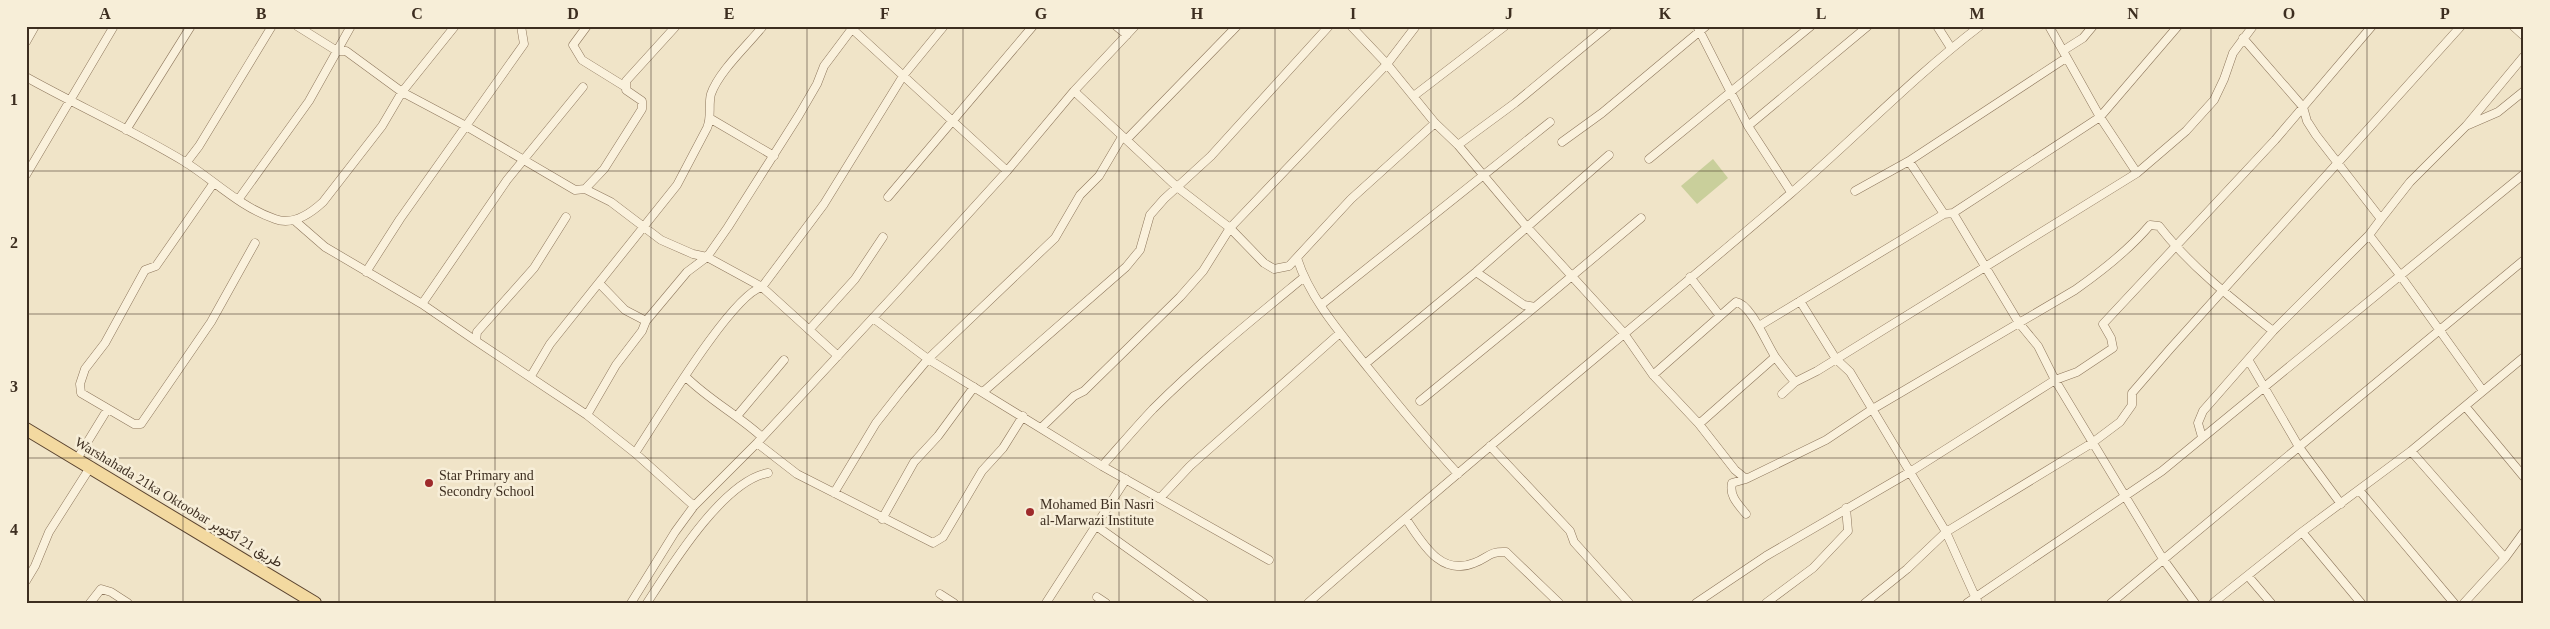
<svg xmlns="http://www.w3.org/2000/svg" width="2550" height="629" font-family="'Times New Roman',Vazirmatn,serif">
<rect width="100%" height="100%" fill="#f0e4c8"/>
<path fill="#c9cf9b" d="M1713,159L1728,178L1697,204L1681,186Z"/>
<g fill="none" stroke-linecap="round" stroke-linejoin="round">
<defs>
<path id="minor" d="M297,26L337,51H346L402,92L466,126L575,190L585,189L611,202L661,240L693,254L707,257L762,287L838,356
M587,26L573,45L582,60L624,86
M849,26L1007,171
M1116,26L1127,35
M1351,26L1387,64L1435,123L1458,145L1526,226L1623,332L1653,375L1699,424L1735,470L1746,479L1826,440L1871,410L2075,290C2102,271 2128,251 2150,225L2159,226C2191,267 2232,299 2273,331
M1697,26L1748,126L1791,192
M1937,26L1951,48
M2049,26L2100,117L2137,173
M2513,26L2524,36
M2243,38L2303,107L2307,121L2316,135L2381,219L2369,235L2400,275L2483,391
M26,42L35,26
M2064,50L2083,38L2093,26
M26,77C78,106 134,131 185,162C215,181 240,207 275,219C293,226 310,214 323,202L382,126L402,92L455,26
M1074,91L1177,187L1230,228L1264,263L1274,269L1289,266L1351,199L1435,123
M1415,95L1505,26
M711,119L774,156
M2468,125L2498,112L2524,91
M1748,126L1868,26
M126,130L191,26
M1127,139L1237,26
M1562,142L1602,113L1706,26
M1458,145L1515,103L1608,26
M1649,159L1811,26
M1909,161L1944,214
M186,163L199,146L272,26
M26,175L114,26
M213,184L156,266L145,270L105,343L85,369L80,384L81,393L134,424H141L211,322L255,243
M585,189L604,169L642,109V101L626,90V81L676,26
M1855,191L1909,161L2066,58
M888,197L1033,26
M238,200L309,101L351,26
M1953,213L2019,323L2038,346L2055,380L2163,559L2195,603
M566,217L534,268L477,332L476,341L587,415L635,453L694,506
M2381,219L2410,182L2466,126L2524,56
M294,220L325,247L422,304L507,180L583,87
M1297,258C1310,299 1342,335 1369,369C1398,405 1427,440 1458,474
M366,272L400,219L524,44L521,26
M1476,272L1524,305L1535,307L1641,218
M1690,277L1720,316L1736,302C1751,304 1767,345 1776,358C1782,366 1788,374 1795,382
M600,284L625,310L646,321
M1800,301L1836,359L1850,372L1946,532L1978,603
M422,304L476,341
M1321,305L1550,122
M873,318L928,359L1102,466L1269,560
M1759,326L1944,214L1953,213L2100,117L2178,26
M809,330L855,279L883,237
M2249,361L2299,447L2341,504
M1365,364L1476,272L1609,155
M1653,375L1720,316
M531,376L550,344L677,185L707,128C712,117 708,105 711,94C719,71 748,45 763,26
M686,377C709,400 738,415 762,437
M983,392L1126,267L1140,250L1150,215L1164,199L1211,156L1329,26
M1782,394L1795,382L1817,371L2137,173L2186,131L2214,100L2224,79L2233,53L2253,26
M1420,401L1535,307
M2465,406L2524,477
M587,415L616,365L642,331L646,321L687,272L707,257L728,227L799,115L817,84L824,66L854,26
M737,416L784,360
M1699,424L1775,357
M1041,428L1074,396L1084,391L1180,297L1203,271L1230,228L1387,64L1416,26
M2202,437L2198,423L2203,411L2273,331L2369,235
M757,443L797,474L933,543L943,537L982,471L1003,448L1023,416
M1490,446L1570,531L1574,542L1629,603
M2411,451L2505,558
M635,453C656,422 731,295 762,287L824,204L903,76L944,26
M77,459L107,410
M1102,466C1119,447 1136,427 1153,409C1200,362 1252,320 1303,278
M2359,490L2454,603
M834,493L876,423L902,390L928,359L1055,238L1080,195L1099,176L1122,137
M1161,497L1190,466L1340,333
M1746,514C1738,504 1729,496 1732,483L1746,479
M882,519L914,462L938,436L974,387
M1406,519C1422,542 1440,577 1474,563C1488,558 1489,551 1506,552L1559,603
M1095,525L1204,603
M2302,532L2361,603
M2248,576L2271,603
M26,581L35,566L49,532L91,466
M940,594L954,603
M1097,597L1106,603
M90,603L101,589L111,592L128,603
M631,603L675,532L694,506L757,443L897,292L1007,171L1074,91L1135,26
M647,603C671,566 723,481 768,473
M1046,603L1126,479
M1308,603C1466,463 1630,331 1790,194C1854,139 1913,77 1980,26
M1696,603L1766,556L1910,472L2055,380L2077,372L2113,348L2111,338L2103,324L2275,140L2372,26
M1766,603L1813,568L1848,531L1846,508
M1865,603L1907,569L1946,532L2092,443L2120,422L2132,405V393L2170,349L2461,26
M1967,603L2162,471L2524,174
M2111,603L2524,260
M2213,603L2302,532L2411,451L2524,357
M2464,603L2505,558L2524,532"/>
<path id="primary" d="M26,429L315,603"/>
</defs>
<use href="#minor" stroke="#8d765c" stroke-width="9"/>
<use href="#primary" stroke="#5b4430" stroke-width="14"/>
<use href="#minor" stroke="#faf1dc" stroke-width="8"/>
<use href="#primary" stroke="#f3d9a0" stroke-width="12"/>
</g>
<path fill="none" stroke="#3d2e20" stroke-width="1" stroke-opacity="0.55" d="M183,26V603M339,26V603M495,26V603M651,26V603M807,26V603M963,26V603M1119,26V603M1275,26V603M1431,26V603M1587,26V603M1743,26V603M1899,26V603M2055,26V603M2211,26V603M2367,26V603M26,171H2524M26,314H2524M26,458H2524"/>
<g fill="#9e2a2b" stroke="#f7eed8" stroke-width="2">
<circle cx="429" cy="483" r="5"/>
<circle cx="1030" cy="512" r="5"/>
</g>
<g text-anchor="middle" stroke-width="5" stroke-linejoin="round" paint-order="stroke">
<g font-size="14" fill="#3d2e20" stroke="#f7eed8" text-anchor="start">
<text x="439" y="480">Star Primary and<tspan x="439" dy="16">Secondry School</tspan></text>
<text x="1040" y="509">Mohamed Bin Nasri<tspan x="1040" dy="16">al-Marwazi Institute</tspan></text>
</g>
<g font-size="14" fill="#3d2e20" stroke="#f7eed8">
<text transform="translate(179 502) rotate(31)" y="5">Warshahada 21ka Oktoobar طريق 21 أكتوبر</text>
</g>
</g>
<rect width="2550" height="629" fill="none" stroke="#f7eed8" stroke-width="55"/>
<rect x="28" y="28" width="2494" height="574" fill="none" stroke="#3d2e20" stroke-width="2"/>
<g font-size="16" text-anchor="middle" font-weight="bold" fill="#3d2e20">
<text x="105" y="19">A</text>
<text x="261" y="19">B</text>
<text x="417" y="19">C</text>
<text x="573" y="19">D</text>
<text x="729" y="19">E</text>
<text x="885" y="19">F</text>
<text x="1041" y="19">G</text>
<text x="1197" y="19">H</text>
<text x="1353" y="19">I</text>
<text x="1509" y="19">J</text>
<text x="1665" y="19">K</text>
<text x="1821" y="19">L</text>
<text x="1977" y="19">M</text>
<text x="2133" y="19">N</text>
<text x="2289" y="19">O</text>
<text x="2445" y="19">P</text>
<text x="14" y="105">1</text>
<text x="14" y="248">2</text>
<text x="14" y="392">3</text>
<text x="14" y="535">4</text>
</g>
</svg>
